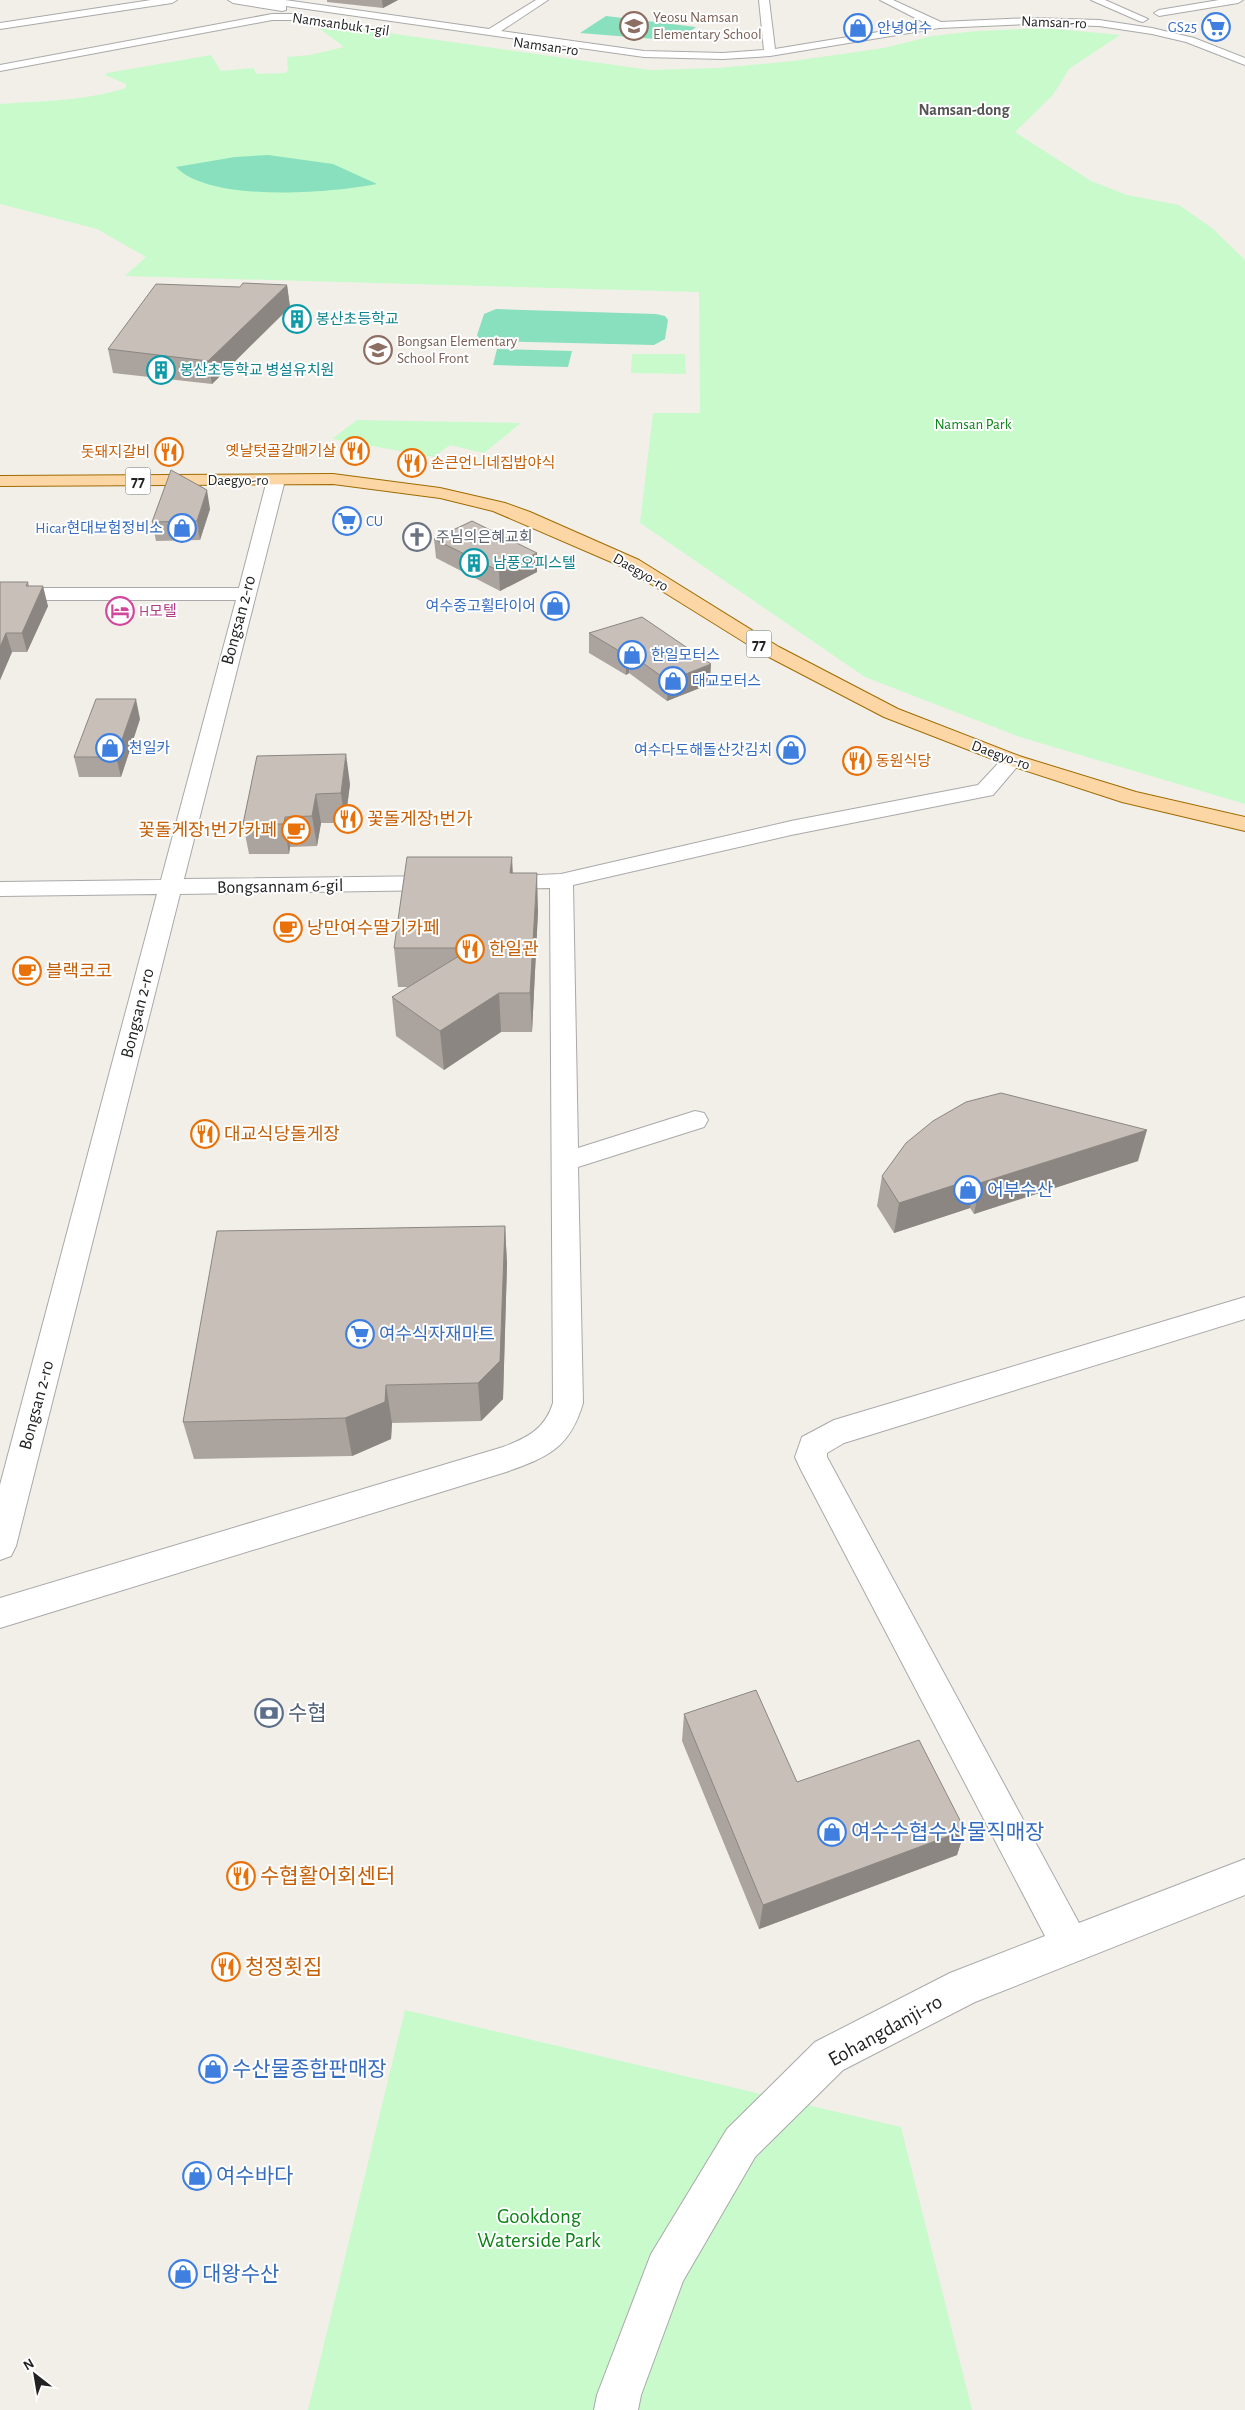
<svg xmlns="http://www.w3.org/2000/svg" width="1245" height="2410" font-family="'Alegreya Sans','Noto Sans KR',sans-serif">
<rect width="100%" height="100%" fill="#f2efe9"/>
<path fill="#c8facc" d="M311,22L650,70L718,68L793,61L884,48L932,36L977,31L1047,28L1120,35L1069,69L1053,95L1015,132L1091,181L1127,195L1179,205L1212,228L1245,260V804L1020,737L865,677L640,523L653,413H700L699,292L125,276L146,257L97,229L0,204V104C42,101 85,101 126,88V84L105,75L107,73L211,55L221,71L253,68L257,74L285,73L288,70L287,57L310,55L344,47Z
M632,354H685L686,374L631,373Z
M357,420L521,423L484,453L450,445L434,457L332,439Z
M405,2010L901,2127L972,2410H308Z"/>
<path fill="#88e0be" d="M606,16L696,27L680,39L667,40L580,33Z
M268,155L333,164L377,184C331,193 210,203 176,167L235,157Z
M496,309L656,314L665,316L668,320L665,339L654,345L488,341L479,338L477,335L484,314Z
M497,349L572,351L568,367L493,365Z"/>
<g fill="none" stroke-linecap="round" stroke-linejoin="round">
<defs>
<path id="minor" d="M151,0H177L172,3L0,29V23Z
M228,0H285L489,29L536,0H548L501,31L644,51L723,53L764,50L759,0H769L775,49L927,24L880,0H893L941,22L1030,18L1099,20L1152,28L1194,38L1245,58V65L1186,42L1152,34L1099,26L1030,24L939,28L770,56L723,59L644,57L286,6V10L282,11L233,3Z
M1091,0H1105L1148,19L1143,22L1139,21Z
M1219,0H1243L1238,3L1159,16L1154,13L1159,10Z
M272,14H299L304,17L299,20H272L0,71V65Z
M276,475L282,476L285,480L184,879L441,876L449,878L452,883L449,888L441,890L180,894L16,1546L11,1556L0,1560V1485L157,894L0,896V882L161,880L236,600H0V588H239L267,480L270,476Z
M1012,754L1019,756L1023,760L993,795L791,835L573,885L578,1148L695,1111L704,1113L708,1120L704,1127L578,1167L583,1403C570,1448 548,1457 506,1472L0,1628V1598L503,1447C527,1438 545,1429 553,1403L550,888L499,889L491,887L488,882L491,877L561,874L791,821L978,785L1005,756Z
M1245,1297V1319L844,1443L827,1453V1457L1079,1923L1245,1859V1895L975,2002L843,2070L755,2157L683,2281L641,2395L638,2410H594L597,2395L651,2254L727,2129L815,2042L950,1973L1045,1936L801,1470L795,1457L802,1437L834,1420Z"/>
<path id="major" d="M333,474L440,488L505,503L530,512L639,560L779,647L898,709L1019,756L1136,792L1245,817V831L1122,802L1005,764L884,717L765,655L625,568L493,511L440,498L333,484L0,486V476Z"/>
</defs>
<use href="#minor" stroke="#a9a9a9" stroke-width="2"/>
<use href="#major" stroke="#a06b00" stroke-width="2"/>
<use href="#minor" fill="#fff" fill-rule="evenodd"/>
<use href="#major" fill="#fcd6a4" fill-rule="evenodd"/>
</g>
<path fill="#aba49e" d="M327,0H398L383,8L327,2Z
M287,285L290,307L212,384L113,373L108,349L240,287Z
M210,509L200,540L156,541L152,522Z
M434,539L537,572L500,591L436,558Z
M0,582H28L29,586L48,606L27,652H12L0,680Z
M589,633L710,684L667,701L629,673L626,675L589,653Z
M140,719L121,777H79L74,757Z
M257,756L350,784L345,823H321L317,846L290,847L289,854H249L243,824Z
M512,873L538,911L532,1032H501L444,1070L396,1036L392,997L409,987H398L394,948Z
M1138,1161L974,1214L970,1208L894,1233L877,1206L882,1176Z
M505,1226L507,1264L503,1399L481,1421L392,1423L391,1439L352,1456L194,1459L183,1422Z
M684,1714L797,1782L965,1830L957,1855L759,1929L682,1741Z"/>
<path fill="#8b8681" d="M382,0H398L383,8Z
M287,285L290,307L212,384L208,361Z
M207,490L210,509L200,540L197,521Z
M537,553V572L500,591L499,571Z
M43,586L48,606L27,652L22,633Z
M6,633L12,652L0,680V647Z
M629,653V673L626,675V655Z
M711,664L710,684L667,701L668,681Z
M136,699L140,719L121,777L116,757Z
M346,754L350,784L345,823L341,793Z
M316,794L321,823L317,846L312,816Z
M285,817L290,847L289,854L284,824Z
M512,857L514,895L510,873Z
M537,873L538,911L532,1032L530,993Z
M499,993L501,1032L444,1070L440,1031Z
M1147,1130L1138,1161L974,1214L980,1183Z
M976,1178L970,1208L894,1233L899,1203Z
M505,1226L507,1264L503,1399L481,1421L478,1383Z
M386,1385L392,1423L391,1439L352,1456L345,1418Z
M965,1830L957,1855L759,1929L763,1905Z"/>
<path fill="#c7bfb8" stroke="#8b8681" d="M243,283L287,285L208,361L108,349L156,284L240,287Z
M171,470L207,490L197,521L152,522Z
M472,521L537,553L499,571L434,539Z
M0,582H28L26,586H43L22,633H6L0,647Z
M642,617L711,664L668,681L629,653L626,655L589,633Z
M96,699H136L116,757H74Z
M346,754L341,793L316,794L312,816L285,817L284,824H243L257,756Z
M407,857H512L510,873H537L530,993H499L440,1031L392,997L472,948H394Z
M1001,1093L1147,1130L980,1183L976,1178L899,1203L882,1176L906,1143L933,1121L966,1102Z
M505,1226L500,1361L478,1383L386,1385L385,1402L345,1418L183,1422L217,1231Z
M756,1690L797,1782L919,1740L965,1830L763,1905L684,1714Z"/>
<defs>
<symbol id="school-ring" viewBox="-11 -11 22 22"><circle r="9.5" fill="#fff" stroke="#8d6e63" stroke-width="1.5"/><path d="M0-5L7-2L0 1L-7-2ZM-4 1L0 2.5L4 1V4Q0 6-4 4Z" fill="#8d6e63"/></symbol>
<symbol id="supermarket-ring" viewBox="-11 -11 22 22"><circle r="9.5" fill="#fff" stroke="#3f7fe0" stroke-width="1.5"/><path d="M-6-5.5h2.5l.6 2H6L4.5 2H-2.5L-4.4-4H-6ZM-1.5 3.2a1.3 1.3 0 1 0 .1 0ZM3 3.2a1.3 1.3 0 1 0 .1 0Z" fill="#3f7fe0"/></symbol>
<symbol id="shop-ring" viewBox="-11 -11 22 22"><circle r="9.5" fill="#fff" stroke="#3f7fe0" stroke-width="1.5"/><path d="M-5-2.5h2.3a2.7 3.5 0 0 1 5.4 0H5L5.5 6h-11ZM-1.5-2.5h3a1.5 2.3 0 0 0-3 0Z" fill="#3f7fe0"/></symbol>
<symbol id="building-ring" viewBox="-11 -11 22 22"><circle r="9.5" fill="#fff" stroke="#0f9aa8" stroke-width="1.5"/><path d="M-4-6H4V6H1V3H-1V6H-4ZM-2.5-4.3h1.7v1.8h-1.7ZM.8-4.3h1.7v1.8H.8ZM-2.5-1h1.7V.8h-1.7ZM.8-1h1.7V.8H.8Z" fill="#0f9aa8"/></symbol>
<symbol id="restaurant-ring" viewBox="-11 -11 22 22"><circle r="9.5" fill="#fff" stroke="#e8710a" stroke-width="1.5"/><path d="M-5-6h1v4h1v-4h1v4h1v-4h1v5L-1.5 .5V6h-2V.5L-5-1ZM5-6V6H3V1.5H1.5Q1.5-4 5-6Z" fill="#e8710a"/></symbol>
<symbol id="church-ring" viewBox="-11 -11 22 22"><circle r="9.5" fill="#fff" stroke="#6b7280" stroke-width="1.5"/><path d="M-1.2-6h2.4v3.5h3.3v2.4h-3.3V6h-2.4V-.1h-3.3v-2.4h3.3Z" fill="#6b7280"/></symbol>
<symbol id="hotel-ring" viewBox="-11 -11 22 22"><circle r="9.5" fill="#fff" stroke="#d1479c" stroke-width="1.5"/><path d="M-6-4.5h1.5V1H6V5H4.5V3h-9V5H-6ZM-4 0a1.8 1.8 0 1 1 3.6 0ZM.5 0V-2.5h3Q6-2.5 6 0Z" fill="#d1479c"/></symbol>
<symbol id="cafe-ring" viewBox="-11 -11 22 22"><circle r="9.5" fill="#fff" stroke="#e8710a" stroke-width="1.5"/><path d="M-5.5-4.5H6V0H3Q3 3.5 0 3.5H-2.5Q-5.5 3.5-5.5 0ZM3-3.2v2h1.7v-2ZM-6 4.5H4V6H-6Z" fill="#e8710a"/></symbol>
<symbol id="bank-ring" viewBox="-11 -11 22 22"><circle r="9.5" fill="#fff" stroke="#5c6f8a" stroke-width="1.5"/><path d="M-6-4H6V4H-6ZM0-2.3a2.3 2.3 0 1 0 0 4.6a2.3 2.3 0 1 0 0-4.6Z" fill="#5c6f8a"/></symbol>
</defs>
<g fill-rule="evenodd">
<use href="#school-ring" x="618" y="10" width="32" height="32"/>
<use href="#supermarket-ring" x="1200" y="11" width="32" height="32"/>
<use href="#shop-ring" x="842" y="12" width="32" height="32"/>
<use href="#building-ring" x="281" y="303" width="32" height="32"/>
<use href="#school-ring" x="362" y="334" width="32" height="32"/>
<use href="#building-ring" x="145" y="354" width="32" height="32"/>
<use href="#restaurant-ring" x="339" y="435" width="32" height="32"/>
<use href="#restaurant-ring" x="153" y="436" width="32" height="32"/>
<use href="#restaurant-ring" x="396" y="447" width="32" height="32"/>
<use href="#supermarket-ring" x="331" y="505" width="32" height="32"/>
<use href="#shop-ring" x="166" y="512" width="32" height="32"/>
<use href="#church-ring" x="401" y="521" width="32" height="32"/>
<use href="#building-ring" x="458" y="547" width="32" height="32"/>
<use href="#shop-ring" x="539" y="590" width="32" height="32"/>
<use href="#hotel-ring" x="104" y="595" width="32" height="32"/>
<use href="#shop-ring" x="616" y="639" width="32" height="32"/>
<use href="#shop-ring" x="657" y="665" width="32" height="32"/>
<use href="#shop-ring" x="94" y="732" width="32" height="32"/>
<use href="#shop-ring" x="775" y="734" width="32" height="32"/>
<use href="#restaurant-ring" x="841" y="745" width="32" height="32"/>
<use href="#restaurant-ring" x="332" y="803" width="32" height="32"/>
<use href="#cafe-ring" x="280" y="814" width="32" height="32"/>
<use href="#cafe-ring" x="272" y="912" width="32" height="32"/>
<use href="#restaurant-ring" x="454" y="933" width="32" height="32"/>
<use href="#cafe-ring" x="11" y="955" width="32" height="32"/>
<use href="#restaurant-ring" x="189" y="1118" width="32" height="32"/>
<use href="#shop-ring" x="952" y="1174" width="32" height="32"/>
<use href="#supermarket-ring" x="344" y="1318" width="32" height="32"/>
<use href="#bank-ring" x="253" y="1697" width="32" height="32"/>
<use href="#shop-ring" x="816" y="1816" width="32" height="32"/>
<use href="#restaurant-ring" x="225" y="1860" width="32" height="32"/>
<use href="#restaurant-ring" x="210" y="1951" width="32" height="32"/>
<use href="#shop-ring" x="197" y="2053" width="32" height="32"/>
<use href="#shop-ring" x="181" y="2160" width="32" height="32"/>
<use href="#shop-ring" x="167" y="2258" width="32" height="32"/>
</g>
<g text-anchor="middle" stroke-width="4" stroke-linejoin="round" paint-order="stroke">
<g font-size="15" fill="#785e54" stroke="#fff" text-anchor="start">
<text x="653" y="22">Yeosu Namsan<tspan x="653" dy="17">Elementary School</tspan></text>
<text x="397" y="346">Bongsan Elementary<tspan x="397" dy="17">School Front</tspan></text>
</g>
<g font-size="15" fill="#222" stroke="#fff">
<text transform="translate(1054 22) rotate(2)" y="5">Namsan-ro</text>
<text transform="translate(341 24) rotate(8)" y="5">Namsanbuk 1-gil</text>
<text transform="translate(546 46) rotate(8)" y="5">Namsan-ro</text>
<text x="238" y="485">Daegyo-ro</text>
<text transform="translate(641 572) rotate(30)" y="5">Daegyo-ro</text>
<text transform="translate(1001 755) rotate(20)" y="5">Daegyo-ro</text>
</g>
<g font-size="15" fill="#366cbe" stroke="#fff" text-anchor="start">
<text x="1197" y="32" text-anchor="end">GS25</text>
<text x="877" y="33">안녕여수</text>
<text x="366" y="526">CU</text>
<text x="163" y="533" text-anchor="end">Hicar현대보험정비소</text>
<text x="536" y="611" text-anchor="end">여수중고휠타이어</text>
<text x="651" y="660">한일모터스</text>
<text x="692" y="686">대교모터스</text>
<text x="129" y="753">천일카</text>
<text x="772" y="755" text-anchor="end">여수다도해돌산갓김치</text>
</g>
<g font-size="15" fill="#0d838f" stroke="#fff" text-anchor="start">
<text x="316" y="324">봉산초등학교</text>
<text x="180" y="375">봉산초등학교 병설유치원</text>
<text x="493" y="568">남풍오피스텔</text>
</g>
<g font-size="15" fill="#0c8416" stroke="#fff">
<text x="973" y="429">Namsan Park</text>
</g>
<g font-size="15" fill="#c56008" stroke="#fff" text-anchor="end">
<text x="336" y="456">옛날텃골갈매기살</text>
<text x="150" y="457">돗돼지갈비</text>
<text x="431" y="468" text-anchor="start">손큰언니네집밥야식</text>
<text x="876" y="766" text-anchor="start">동원식당</text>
</g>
<g font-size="15" fill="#5b616d" stroke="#fff" text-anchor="start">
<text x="436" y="542">주님의은혜교회</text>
</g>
<g font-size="15" fill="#b23c85" stroke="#fff" text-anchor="start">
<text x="139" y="616">H모텔</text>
</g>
<g font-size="16" font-weight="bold" fill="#555" stroke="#fff">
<text x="964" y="115">Namsan-dong</text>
</g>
<g fill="#fff" stroke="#646464" stroke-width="1">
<rect x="125.5" y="467.5" width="25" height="27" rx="4"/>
<rect x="746.5" y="630.5" width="25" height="27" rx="4"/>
</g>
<g font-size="16" font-weight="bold" fill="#222">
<text x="138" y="487">77</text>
<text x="759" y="650">77</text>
</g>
<g font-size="18" fill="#222" stroke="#fff">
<text transform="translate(238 620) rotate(-75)" y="6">Bongsan 2-ro</text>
<text transform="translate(280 886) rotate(-1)" y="6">Bongsannam 6-gil</text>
<text transform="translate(137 1013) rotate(-76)" y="6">Bongsan 2-ro</text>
<text transform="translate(36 1405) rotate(-75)" y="6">Bongsan 2-ro</text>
</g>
<g font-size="18" fill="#c56008" stroke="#fff" text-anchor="start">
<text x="367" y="825">꽃돌게장1번가</text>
<text x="277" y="836" text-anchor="end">꽃돌게장1번가카페</text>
<text x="307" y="934">낭만여수딸기카페</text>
<text x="489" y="955">한일관</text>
<text x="46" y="977">블랙코코</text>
<text x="224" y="1140">대교식당돌게장</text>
</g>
<g font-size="18" fill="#366cbe" stroke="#fff" text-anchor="start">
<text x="987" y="1196">어부수산</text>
<text x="379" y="1340">여수식자재마트</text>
</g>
<g font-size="21" fill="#4e5e75" stroke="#fff" text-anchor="start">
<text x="288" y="1720">수협</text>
</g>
<g font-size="21" fill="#366cbe" stroke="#fff" text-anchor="start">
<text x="851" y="1839">여수수협수산물직매장</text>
<text x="232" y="2076">수산물종합판매장</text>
<text x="216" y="2183">여수바다</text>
<text x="202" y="2281">대왕수산</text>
</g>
<g font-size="21" fill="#c56008" stroke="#fff" text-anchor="start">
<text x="260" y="1883">수협활어회센터</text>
<text x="245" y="1974">청정횟집</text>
</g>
<g font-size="21" fill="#222" stroke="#fff">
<text transform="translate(885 2030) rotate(-29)" y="7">Eohangdanji-ro</text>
</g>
<g font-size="21" fill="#0c8416" stroke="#fff">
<text x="539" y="2223">Gookdong<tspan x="539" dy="24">Waterside Park</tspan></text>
</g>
</g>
<g transform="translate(35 2375) rotate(329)" stroke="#ffffff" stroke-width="4" paint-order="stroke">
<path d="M0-4L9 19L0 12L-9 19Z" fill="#222222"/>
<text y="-8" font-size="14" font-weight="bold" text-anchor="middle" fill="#222222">N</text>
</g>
</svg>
